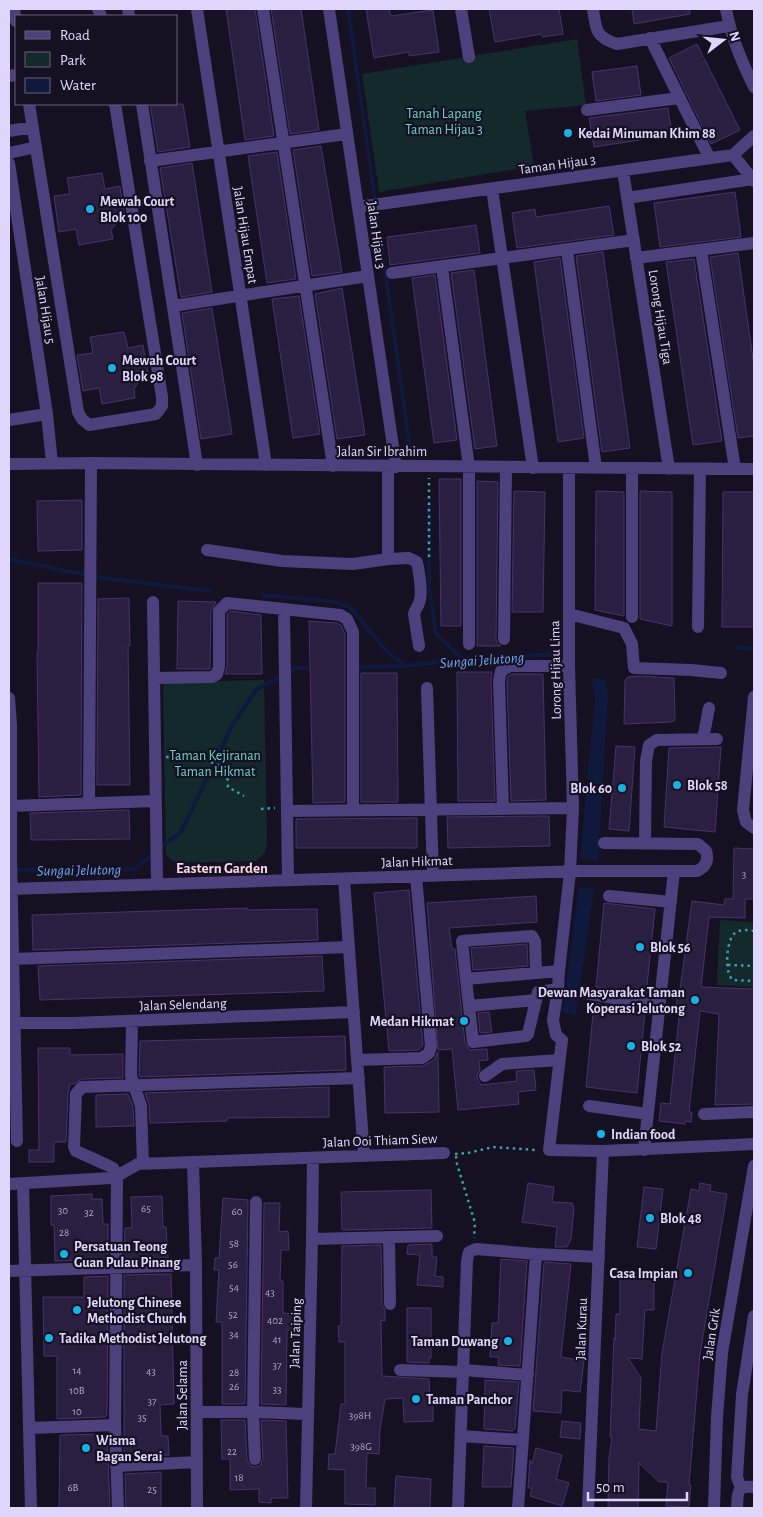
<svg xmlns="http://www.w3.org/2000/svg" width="763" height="1517" font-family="'Alegreya Sans',sans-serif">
<rect width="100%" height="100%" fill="#161122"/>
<path fill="#14292c" d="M577,39L586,105L525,111L534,166L379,192L362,74Z
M264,680L267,845L264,854L256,861L178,863L171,860L166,854L163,682Z
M720,920L754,922V987L717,985Z"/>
<path fill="#0f193d" d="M591,678L605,679L608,695L598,860L580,859L595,698Z
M579,887L594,888L576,1015L562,1013Z"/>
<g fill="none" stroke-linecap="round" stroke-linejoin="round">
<path stroke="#0f193d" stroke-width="4" d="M348,9L410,448
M429,504V586L436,634L463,659
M9,559L96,577L209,591
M263,595L335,602L351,608L387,652L404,665
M737,647L754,649
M354,667L405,666L464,659L560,654
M288,673L296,668H315
M159,849L181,832L233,724L257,689L282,676
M13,870L134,869L154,854"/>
</g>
<path fill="#2b1f41" stroke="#46336b" d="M226,9H255L274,136L245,140Z
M271,9H301L319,130L290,134Z
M366,9H389L391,16L433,10L439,52L409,56V52L374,58Z
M489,9H559L563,34L542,37V34L495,42Z
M632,9H690V14L634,24Z
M697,44L740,130L711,144L669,58Z
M637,66L641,95L596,101L592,72Z
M150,104H183L190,147L158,152Z
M668,108L672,135L594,147L589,118Z
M321,146L342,272L312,276L293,150Z
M277,152L296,279L267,283L248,156Z
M192,163L212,292L181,297L160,168Z
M102,173L105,189L120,186L125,221L117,222L111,230L113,239L79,245L76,229L59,232L54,196L70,194L67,178Z
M735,192L741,237L660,247L654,203Z
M609,206L614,235L517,248L512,213L535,209L536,217Z
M476,225L480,253L390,265L387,237Z
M603,252L630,448L602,452L576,256Z
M738,253L754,366V436L738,438L710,257Z
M560,258L584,438L558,442L534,262Z
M694,259L722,441L693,445L666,262Z
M474,270L497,446L475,449L451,273Z
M435,275L457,440L434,443L412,278Z
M342,288L365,435L337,439L315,294Z
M299,296L320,434L293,438L272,299Z
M212,308L232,434L201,439L182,313Z
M124,332L128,348L143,345L149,380L139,381L134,389L135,398L102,404L99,388L83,391L77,355L93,353L90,337Z
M439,479H461V626H441Z
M477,481L498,482L496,639L497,643L501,646H477Z
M514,491L545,492L543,612H512Z
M596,491L624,492V616L595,610Z
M640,491L672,492V626L640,619Z
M723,492H754V627H722Z
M82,500V550L38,551L37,501Z
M38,583H82L81,795L39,797L37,653H38Z
M129,598L130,646H128L130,785H97L98,599Z
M178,601L216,602L211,611L210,669H177Z
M230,611L261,615L262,674H225L227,667V614Z
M309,621L337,623L341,625L345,634V802L313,803Z
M457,672H492L491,681L495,801H458Z
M361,673H397L398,802H361Z
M512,674H543L546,800L511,801L507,682L508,676Z
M638,676L674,678L675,720L671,722L624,724L625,680L628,677Z
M616,746L635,747L629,831L609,829Z
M721,747L715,832L664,827L669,748Z
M129,810L130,839L31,840L30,813Z
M549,816L550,846L448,848L447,817Z
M417,818V848H296V819Z
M734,848L754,849V899H745V918L709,917L701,987L754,989V1104L715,1105L719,1014L700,1011L689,1112H692L691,1122L685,1121V1124L659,1121L661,1103L670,1104L680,1008L676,1007L679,988L680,989L692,901L724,905L725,899H733Z
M409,890L423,1045L419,1050L389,1051L374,893Z
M536,896L537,922L449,928L452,949H455L465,1043L470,1050L487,1049L488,1060L479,1061L480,1070L477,1076L478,1080L481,1085L517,1081L516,1071L534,1070L536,1090L518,1092L519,1104L458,1110L452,1049L438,1050L427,903Z
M604,903L655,909L646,995L596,987Z
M247,908V910L317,909L318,940L33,950L32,915Z
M527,944L528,966L473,970L471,948Z
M322,956L324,991L40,1000L38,966Z
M594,1003L645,1012L637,1093L586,1087Z
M489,1012L492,1032L480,1033L478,1013Z
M345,1036L346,1070L140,1077L139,1075L140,1041Z
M38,1048H70V1055L123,1054V1078L82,1079L74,1084H70L68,1094L66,1142H54V1162H29V1150H39Z
M438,1052L439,1112L385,1113L384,1067L423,1066L434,1060Z
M329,1087V1117L227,1118V1121L150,1123L149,1105L145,1093Z
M128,1094L133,1107L134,1126L96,1127V1095Z
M528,1183L554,1187L552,1202L572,1203L574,1209L571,1239L567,1247H555L557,1227L522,1222Z
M700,1183L711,1185L710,1191L727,1194L700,1354L689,1485H691L689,1507L666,1506L668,1482H659L639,1463L638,1508H608L609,1459L612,1437H610L614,1338L615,1340L616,1314H620V1273H654V1310H645L642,1359L628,1358L641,1378L639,1429L656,1431L662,1353L691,1189L699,1191Z
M644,1187L663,1189L656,1249L637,1247Z
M431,1190L432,1228L342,1230L341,1192Z
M92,1194V1199H102L103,1224H108V1260L55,1261L54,1225H51V1196Z
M162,1196L163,1227H166L168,1258L124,1259L125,1228H132L131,1197Z
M223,1198L248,1200L245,1404H222V1322H216L219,1270H214L215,1258H219Z
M264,1203H280L279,1232L288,1231L289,1250H281L280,1281H283V1313L293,1314L292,1331L287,1330L286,1405L261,1404Z
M432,1244V1257H437L435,1276L443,1277V1287L417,1285L420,1255L407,1254L408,1245Z
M381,1245L382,1304L385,1310V1321L381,1320L382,1376L429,1379L430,1399H433V1421L404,1422L403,1398L385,1399L379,1436H380L379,1454L367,1453L366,1488H375V1505L345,1504V1470L328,1469L329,1454H335L341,1404H345V1342H339L338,1326H341L342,1246Z
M501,1259L527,1261L520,1366L498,1365L499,1357H490L492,1323H498Z
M544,1262L571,1264L561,1357L584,1361L580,1392L562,1390L561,1413L533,1411Z
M171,1274L174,1404L160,1405L161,1436H168L169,1455L124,1457V1275Z
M108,1276L107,1415L105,1417L57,1419V1356H44L43,1297H84V1277Z
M407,1308H431V1358H429V1363L407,1362Z
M485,1380L519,1382L515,1429L512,1431L484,1429Z
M221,1420H245L247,1460L251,1466L255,1467L260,1466L263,1459L261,1420L286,1421L288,1498H271V1503L259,1502V1489L230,1490V1459H222Z
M562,1421L581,1423L580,1439L560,1437Z
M104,1434V1435H107L110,1508H59L60,1435Z
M484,1446L514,1448L511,1487H482Z
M536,1448L562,1455L556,1479L569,1483L562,1506L530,1496L532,1488H528L530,1460L532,1464Z
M161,1472V1508H126L125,1474Z
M396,1476L431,1479L430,1508H394Z"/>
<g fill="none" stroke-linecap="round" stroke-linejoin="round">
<path stroke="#3ca0a9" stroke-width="2.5" stroke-dasharray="2.5 4" stroke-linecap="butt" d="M429,557V478
M166,757C192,758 204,756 227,770L228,787L244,796
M261,809L275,808
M754,931C748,930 740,929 735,933C726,940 724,974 733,980L754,981
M728,965L754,966
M455,1154L468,1153L493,1147L536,1150
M456,1156L457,1164L475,1223L474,1238"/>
<path stroke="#4c417c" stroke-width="12" d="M14,9L16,21
M98,9L101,16
M128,9L129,16
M197,9L266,465
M263,9L333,466
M329,9L396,467
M461,9L469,57
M593,9C596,29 595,37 617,44L729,26
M726,9C731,37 742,62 754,87
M650,38L709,157
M9,76L16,75
M29,104L78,412L82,419L89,425L156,414L162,406V397L115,104
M142,104L197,465
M587,110L679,98
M9,131L33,127
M9,153L36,147
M733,155L754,181
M150,161L347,134
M9,163L47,414L52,463
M623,171L669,469
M492,189L533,468
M627,198L753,179
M358,207L733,155L754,136
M567,250L596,468
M701,250L735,469
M636,258L754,243
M442,267L469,467V644
M392,273L634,240
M173,306L368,276
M9,420L47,414
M9,464L91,463L754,469
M388,466V559
M569,468V666L573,808L570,872L559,971L558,989L553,1020L556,1035L562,1040L549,1150L603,1151L754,1144
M207,550L282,561L353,564L388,559L409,558L417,562C419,572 423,594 419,603C418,607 415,609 414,614L419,646
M153,602L157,884
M284,609L288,880
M569,614L624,628L632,644L634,668L691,670L721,673
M632,617V468
M698,627L700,469
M504,639L506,468
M154,678L212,677L217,674L219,667V611L227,603L340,615L347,619L353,632V810
M427,688L433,876
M754,697L743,810L746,822L754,828
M9,698L11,725V860L17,1141
M703,739L709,708
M89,803L91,463
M11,806L156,801
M503,809L499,681L501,671L510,666H569
M287,811L573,808
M645,842L646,761L649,745L657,740L717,739
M344,879L364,1156
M9,889L580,871H697C706,867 709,860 706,851L698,844L604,843
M609,896L671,902
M13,959L349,947
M466,979L462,941L532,936L535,941L536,973
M558,989L538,992L528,1034L526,1036L473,1042L466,979L559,971
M590,994L660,1006
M469,1006L536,1000
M132,1021L131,1076L141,1106L143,1164
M14,1023H74L354,1012
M357,1060L422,1058L429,1053L431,1046L416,876
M485,1076L502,1064L559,1060
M589,1106L647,1114
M704,1114L754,1112
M644,1150L674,871
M193,1162L196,1265L197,1508
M23,1183L31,1508
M9,1184L111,1178L117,1176L138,1164L444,1153
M389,1237L390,1304
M312,1239L437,1236
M9,1271L196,1265
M400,1370L463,1372
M463,1370L528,1375
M197,1412H253L307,1414
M29,1428L115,1425
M461,1436L523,1440
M255,1459L253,1412L256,1202
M116,1466L197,1462
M741,1488L737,1477L742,1395L754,1316
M118,1508L115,1425L117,1176L113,1168L107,1165L76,1151L74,1147L76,1094L82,1087L359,1078
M306,1508L312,1239L313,1158
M458,1508L467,1261L469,1252L476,1249L536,1254L599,1257
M518,1508L536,1254
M588,1508L603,1151
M714,1508L717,1417L722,1353L754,1166
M737,1508C738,1493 736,1485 754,1487"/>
</g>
<g fill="#19b2e4" stroke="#161122" stroke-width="2">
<circle cx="568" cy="133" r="5"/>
<circle cx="90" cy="209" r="5"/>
<circle cx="112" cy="368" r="5"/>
<circle cx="677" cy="785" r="5"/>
<circle cx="622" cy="788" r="5"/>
<circle cx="640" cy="947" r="5"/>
<circle cx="695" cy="1000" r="5"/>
<circle cx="464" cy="1021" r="5"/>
<circle cx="631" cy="1046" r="5"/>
<circle cx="601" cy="1134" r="5"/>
<circle cx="650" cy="1218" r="5"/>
<circle cx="64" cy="1254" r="5"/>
<circle cx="688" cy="1273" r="5"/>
<circle cx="77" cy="1310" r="5"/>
<circle cx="49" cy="1338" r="5"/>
<circle cx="508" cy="1341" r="5"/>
<circle cx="416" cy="1399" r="5"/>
<circle cx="86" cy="1448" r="5"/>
</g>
<g text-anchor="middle" stroke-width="4.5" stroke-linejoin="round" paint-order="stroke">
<g font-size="11" fill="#b3a8cc">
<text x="744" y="878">3</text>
<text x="146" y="1212">65</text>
<text x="63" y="1214">30</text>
<text x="237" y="1215">60</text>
<text x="89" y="1216">32</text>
<text x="64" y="1236">28</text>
<text x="234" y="1247">58</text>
<text x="233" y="1268">56</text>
<text x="234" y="1291">54</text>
<text x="270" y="1296">43</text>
<text x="233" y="1318">52</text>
<text x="275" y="1324">402</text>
<text x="234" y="1338">34</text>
<text x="277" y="1343">41</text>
<text x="277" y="1369">37</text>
<text x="77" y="1374">14</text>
<text x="151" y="1375">43</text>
<text x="234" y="1376">28</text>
<text x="234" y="1390">26</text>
<text x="277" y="1393">33</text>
<text x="77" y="1394">10B</text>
<text x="152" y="1405">37</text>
<text x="77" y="1415">10</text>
<text x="360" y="1419">398H</text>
<text x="142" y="1421">35</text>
<text x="361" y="1450">398G</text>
<text x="232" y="1455">22</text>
<text x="239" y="1481">18</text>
<text x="73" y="1491">6B</text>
<text x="152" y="1493">25</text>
</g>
<g font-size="14" fill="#6ad3c8" stroke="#161122">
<text x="444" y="118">Tanah Lapang<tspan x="444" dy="16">Taman Hijau 3</tspan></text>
<text x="215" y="760">Taman Kejiranan<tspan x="215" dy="16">Taman Hikmat</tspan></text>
</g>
<g font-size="14" font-weight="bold" fill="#e0d6fb" stroke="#161122" text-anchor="start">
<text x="578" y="138">Kedai Minuman Khim 88</text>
<text x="100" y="206">Mewah Court<tspan x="100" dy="16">Blok 100</tspan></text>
<text x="122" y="365">Mewah Court<tspan x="122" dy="16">Blok 98</tspan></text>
<text x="687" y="790">Blok 58</text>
<text x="612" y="793" text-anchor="end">Blok 60</text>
<text x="650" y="952">Blok 56</text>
<text x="685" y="997" text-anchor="end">Dewan Masyarakat Taman<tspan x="685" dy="16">Koperasi Jelutong</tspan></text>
<text x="454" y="1026" text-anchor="end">Medan Hikmat</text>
<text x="641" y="1051">Blok 52</text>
<text x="611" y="1139">Indian food</text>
<text x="660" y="1223">Blok 48</text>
<text x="74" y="1251">Persatuan Teong<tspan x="74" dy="16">Guan Pulau Pinang</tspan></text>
<text x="678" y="1278" text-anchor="end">Casa Impian</text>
<text x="87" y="1307">Jelutong Chinese<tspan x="87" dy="16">Methodist Church</tspan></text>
<text x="59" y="1343">Tadika Methodist Jelutong</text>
<text x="498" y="1346" text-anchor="end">Taman Duwang</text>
<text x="426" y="1404">Taman Panchor</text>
<text x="96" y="1445">Wisma<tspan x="96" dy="16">Bagan Serai</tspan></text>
</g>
<g font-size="14" fill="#e0d6fb" stroke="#161122">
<text transform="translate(557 164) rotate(-8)" y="5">Taman Hijau 3</text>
<text transform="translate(246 235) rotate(81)" y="5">Jalan Hijau Empat</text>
<text transform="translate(377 235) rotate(82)" y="5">Jalan Hijau 3</text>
<text transform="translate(46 310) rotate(81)" y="5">Jalan Hijau 5</text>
<text transform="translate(661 317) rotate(81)" y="5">Lorong Hijau Tiga</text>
<text x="382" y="456">Jalan Sir Ibrahim</text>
<text transform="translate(555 670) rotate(-91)" y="5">Lorong Hijau Lima</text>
<text transform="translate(417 861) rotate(-2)" y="5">Jalan Hikmat</text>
<text transform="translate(183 1004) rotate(-2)" y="5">Jalan Selendang</text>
<text transform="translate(380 1140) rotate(-2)" y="5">Jalan Ooi Thiam Siew</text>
<text transform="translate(581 1329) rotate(-88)" y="5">Jalan Kurau</text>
<text transform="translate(295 1333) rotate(-88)" y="5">Jalan Taiping</text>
<text transform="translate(711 1334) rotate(-81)" y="5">Jalan Grik</text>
<text transform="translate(182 1395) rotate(-90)" y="5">Jalan Selama</text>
</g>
<g font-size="15" font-style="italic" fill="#6fa2f0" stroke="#161122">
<text transform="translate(482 660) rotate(-4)" y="5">Sungai Jelutong</text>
<text transform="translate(79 870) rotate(-1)" y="5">Sungai Jelutong</text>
</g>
<g font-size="15" font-weight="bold" fill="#fbd8e9" stroke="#161122">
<text x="222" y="873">Eastern Garden</text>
</g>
</g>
<rect width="763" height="1517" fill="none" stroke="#e0d6fb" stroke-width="20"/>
<rect x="15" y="15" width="162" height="90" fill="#161122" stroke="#676079"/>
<rect x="25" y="31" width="25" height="8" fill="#4c417c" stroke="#676079"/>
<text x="60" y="40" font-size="15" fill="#e0d6fb">Road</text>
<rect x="25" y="52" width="25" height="15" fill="#14292c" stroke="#676079"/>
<text x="60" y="65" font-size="15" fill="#e0d6fb">Park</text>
<rect x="25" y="78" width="25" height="15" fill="#0f193d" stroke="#676079"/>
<text x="60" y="90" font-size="15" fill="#e0d6fb">Water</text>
<g transform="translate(723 40) rotate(74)" stroke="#161122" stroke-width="4" paint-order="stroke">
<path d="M0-4L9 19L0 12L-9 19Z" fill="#e0d6fb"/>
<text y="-8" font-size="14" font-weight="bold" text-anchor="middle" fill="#e0d6fb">N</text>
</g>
<path d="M588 1492v8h99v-8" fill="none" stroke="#e0d6fb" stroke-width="2.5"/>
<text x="596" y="1492" font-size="15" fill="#e0d6fb" stroke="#161122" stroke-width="4" paint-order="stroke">50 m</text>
</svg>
